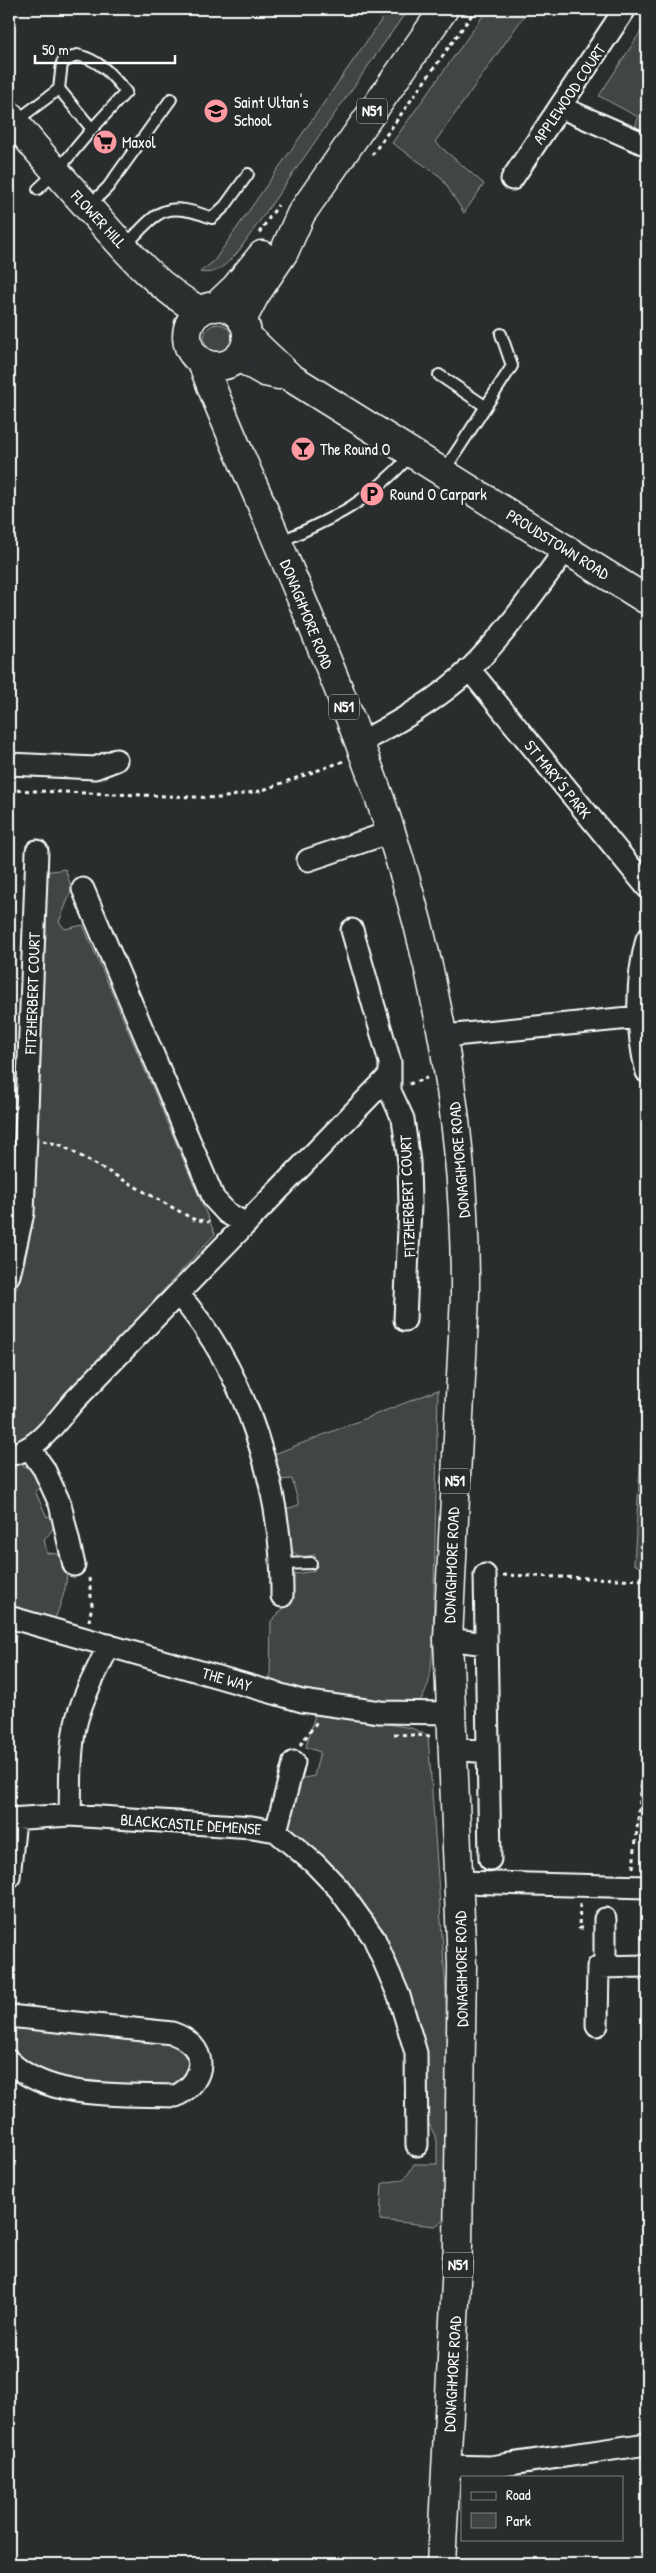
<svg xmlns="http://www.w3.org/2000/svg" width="656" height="2573" font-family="'Patrick Hand',sans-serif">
<rect width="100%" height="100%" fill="#2a2d2e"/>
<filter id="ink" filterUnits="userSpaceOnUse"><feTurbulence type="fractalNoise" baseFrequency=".02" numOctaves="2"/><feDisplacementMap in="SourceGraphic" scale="10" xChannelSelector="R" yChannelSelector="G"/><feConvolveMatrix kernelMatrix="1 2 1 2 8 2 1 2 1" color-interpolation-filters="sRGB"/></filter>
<g filter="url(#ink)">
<path fill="#414445" stroke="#a0a2a2" d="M389,9H408L238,252C227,263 217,276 200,272L214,261Z
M488,9H529L435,142L484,184L464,213L441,177L392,143Z
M647,22V133L635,129L638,117L599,96Z
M204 338a14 14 0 1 1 28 0a14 14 0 1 1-28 0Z
M65,869L72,889L59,922L65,929L83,925L215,1234L25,1441L9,1445V1308L23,1270L33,1222V1151L45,872Z
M647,1351V1571L634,1564Z
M438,1390L433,1640C431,1663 433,1690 415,1706L348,1699L270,1681L271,1621L289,1603L290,1580L295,1574L314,1571L315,1555C311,1555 306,1557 302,1556C284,1555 285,1523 282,1510L299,1505L292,1479L279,1480L272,1455Z
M19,1464L32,1469L42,1487L35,1491L47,1517L54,1514C55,1525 53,1532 44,1539L47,1553L58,1554C76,1573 61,1600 54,1622L9,1609V1467Z
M316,1711L411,1728L428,1735L446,1992L449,2204L444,2220L435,2226L380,2220L382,2184C401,2177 402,2187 414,2164H437V2140L428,2122L423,2057L415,2009L384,1937L289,1831L286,1823L299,1779L314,1776L320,1752L306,1747Z
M9,2024L170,2040L190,2055L189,2077L179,2086C124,2085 49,2095 9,2050Z"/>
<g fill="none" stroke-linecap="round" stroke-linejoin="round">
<defs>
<path id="lane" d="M59,89L62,63L77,55C100,60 111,74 126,92L92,129
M16,121L59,89L92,129L56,172L38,189
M88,207L108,187L171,99
M125,246C157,212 164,199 212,218L225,206L248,174
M439,375L485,406
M444,471L512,366L501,334
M279,542C337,517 367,503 411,455
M283,1564L311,1563"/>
<path id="street" d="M560,107L647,145
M512,179L625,9
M469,669L647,887
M359,743C397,723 439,699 470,669C506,633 536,590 566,549
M9,764L95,768L116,760
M308,860L391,832
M83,889L214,1199L227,1213L246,1224
M352,930L390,1062V1091L403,1119L409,1162L410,1205L405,1320
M647,939C636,981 636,1030 647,1072
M444,1036L640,1017
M9,1275L23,1213L37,851
M178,1294C248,1373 283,1491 282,1596
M30,1449L44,1469L60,1504L74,1565
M9,1455C39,1450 56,1421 75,1400L389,1076
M485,1575L490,1859
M9,1617L302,1701L380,1712L450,1713
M448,1639L486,1644
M452,1749L488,1752
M70,1815C71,1786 69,1756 75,1727C81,1699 97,1671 109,1645
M9,1819L70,1815L252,1827L276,1831L315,1864L339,1889L374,1938L399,1996L416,2053L417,2145
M276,1831L294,1762
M9,1877L15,1820
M459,1882L647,1887
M605,1919V1965
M9,2016L172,2033C208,2045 209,2079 176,2096C123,2094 50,2101 9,2061
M597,2025L598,1967L647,1966
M446,2466L490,2467L647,2444"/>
<path id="secondary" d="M9,115C36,150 65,182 94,214C126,250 158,289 201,311
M247,336L290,377L647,600
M239,357L265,372L279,375"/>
<path id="primary" d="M187 336a30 30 0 1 1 60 0a30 30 0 1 1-60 0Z
M215,307L235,288L262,255
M242,320L255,295L284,252L301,214L444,9
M202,362C225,424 253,483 278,543C318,638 359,734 391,832C440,983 466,1137 465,1296L448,1639L462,1965L458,2245L441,2564"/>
</defs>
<use href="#lane" stroke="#fff" stroke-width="14"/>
<use href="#street" stroke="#fff" stroke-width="25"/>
<use href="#secondary" stroke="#fff" stroke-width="31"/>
<use href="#primary" stroke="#fff" stroke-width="31"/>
<path stroke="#fff" stroke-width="3" stroke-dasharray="4 4" stroke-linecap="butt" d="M372,155L476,9
M259,233L278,205
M9,790L220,798L260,791L344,761
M409,1084L427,1078
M43,1141L61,1145L193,1219L209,1222
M503,1575L647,1580
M89,1578L92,1605L89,1621
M394,1734L430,1736
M300,1745L317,1722
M633,1868L647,1733
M580,1904L579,1928H587"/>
<use href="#lane" stroke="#2a2d2e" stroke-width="10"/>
<use href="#street" stroke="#2a2d2e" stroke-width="21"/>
<use href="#secondary" stroke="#2a2d2e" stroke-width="28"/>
<use href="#primary" stroke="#2a2d2e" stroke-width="28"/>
</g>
</g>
<defs>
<symbol id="school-disc" viewBox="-11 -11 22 22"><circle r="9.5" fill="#ff9aa2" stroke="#2a2d2e"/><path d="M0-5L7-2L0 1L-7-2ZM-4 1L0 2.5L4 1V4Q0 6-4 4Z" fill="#111"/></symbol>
<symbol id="supermarket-disc" viewBox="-11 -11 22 22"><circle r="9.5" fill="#ff9aa2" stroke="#2a2d2e"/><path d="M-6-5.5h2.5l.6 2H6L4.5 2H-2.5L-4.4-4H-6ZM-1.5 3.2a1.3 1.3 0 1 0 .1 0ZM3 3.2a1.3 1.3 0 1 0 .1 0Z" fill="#111"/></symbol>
<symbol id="bar-disc" viewBox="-11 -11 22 22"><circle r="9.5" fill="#ff9aa2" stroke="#2a2d2e"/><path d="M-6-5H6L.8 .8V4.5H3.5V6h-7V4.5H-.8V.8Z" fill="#111"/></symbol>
<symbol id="parking-disc" viewBox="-11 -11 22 22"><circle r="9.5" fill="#ff9aa2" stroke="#2a2d2e"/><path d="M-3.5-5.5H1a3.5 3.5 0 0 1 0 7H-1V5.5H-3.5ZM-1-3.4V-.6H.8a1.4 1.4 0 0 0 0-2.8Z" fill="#111"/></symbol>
</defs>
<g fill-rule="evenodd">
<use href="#school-disc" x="202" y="97" width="28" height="28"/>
<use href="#supermarket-disc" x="91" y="128" width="28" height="28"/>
<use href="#bar-disc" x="289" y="435" width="28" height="28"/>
<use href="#parking-disc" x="358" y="480" width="28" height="28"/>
</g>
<g text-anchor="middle" stroke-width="5" stroke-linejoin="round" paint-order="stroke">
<g fill="#2a2d2e" stroke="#bfc0c0" stroke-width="1">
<rect x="357" y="98.5" width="30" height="25" rx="4"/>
<rect x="329" y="694.5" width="30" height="25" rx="4"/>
<rect x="440" y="1468.5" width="30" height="25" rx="4"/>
<rect x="443" y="2252.5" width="30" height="25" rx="4"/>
</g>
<g font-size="15" font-weight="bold" fill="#fff">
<text x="372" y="116">N51</text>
<text x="344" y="712">N51</text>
<text x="455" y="1486">N51</text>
<text x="458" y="2270">N51</text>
</g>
<g font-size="16" fill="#fff" stroke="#2a2d2e">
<text transform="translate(569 94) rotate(-56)" y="6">APPLEWOOD COURT</text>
<text transform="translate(99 219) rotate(47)" y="6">FLOWER HILL</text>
<text transform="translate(558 544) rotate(32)" y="6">PROUDSTOWN ROAD</text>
<text transform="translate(307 614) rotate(68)" y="6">DONAGHMORE ROAD</text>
<text transform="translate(558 779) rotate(51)" y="6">ST MARY'S PARK</text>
<text transform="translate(32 993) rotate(-88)" y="6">FITZHERBERT COURT</text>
<text transform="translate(459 1160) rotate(-95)" y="6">DONAGHMORE ROAD</text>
<text transform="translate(407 1196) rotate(-92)" y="6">FITZHERBERT COURT</text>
<text transform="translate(451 1565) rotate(-88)" y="6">DONAGHMORE ROAD</text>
<text transform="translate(227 1679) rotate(16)" y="6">THE WAY</text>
<text transform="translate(191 1824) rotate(4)" y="6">BLACKCASTLE DEMENSE</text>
<text transform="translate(461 1969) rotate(-91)" y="6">DONAGHMORE ROAD</text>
<text transform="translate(452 2374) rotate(-87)" y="6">DONAGHMORE ROAD</text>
</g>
<g font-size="16" fill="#fff" stroke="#2a2d2e" text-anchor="start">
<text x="234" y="108">Saint Ultan's<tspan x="234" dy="18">School</tspan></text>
<text x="122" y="148">Maxol</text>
<text x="320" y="455">The Round O</text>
<text x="390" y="500">Round O Carpark</text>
</g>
</g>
<rect width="656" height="2573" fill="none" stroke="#2a2d2e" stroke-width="30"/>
<rect x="15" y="15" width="626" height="2543" fill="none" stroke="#fff" stroke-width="2" filter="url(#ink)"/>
<rect x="461" y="2476" width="162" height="65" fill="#2a2d2e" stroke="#7f8182"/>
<rect x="471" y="2492" width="25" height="8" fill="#2a2d2e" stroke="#7f8182"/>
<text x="506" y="2500" font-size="15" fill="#ffffff">Road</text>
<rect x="471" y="2513" width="25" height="15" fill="#414445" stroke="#7f8182"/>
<text x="506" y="2526" font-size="15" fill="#ffffff">Park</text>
<path d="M35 55v8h140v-8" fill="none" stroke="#ffffff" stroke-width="2.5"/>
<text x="42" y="55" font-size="15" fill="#ffffff" stroke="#2a2d2e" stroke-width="4" paint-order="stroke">50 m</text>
</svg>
